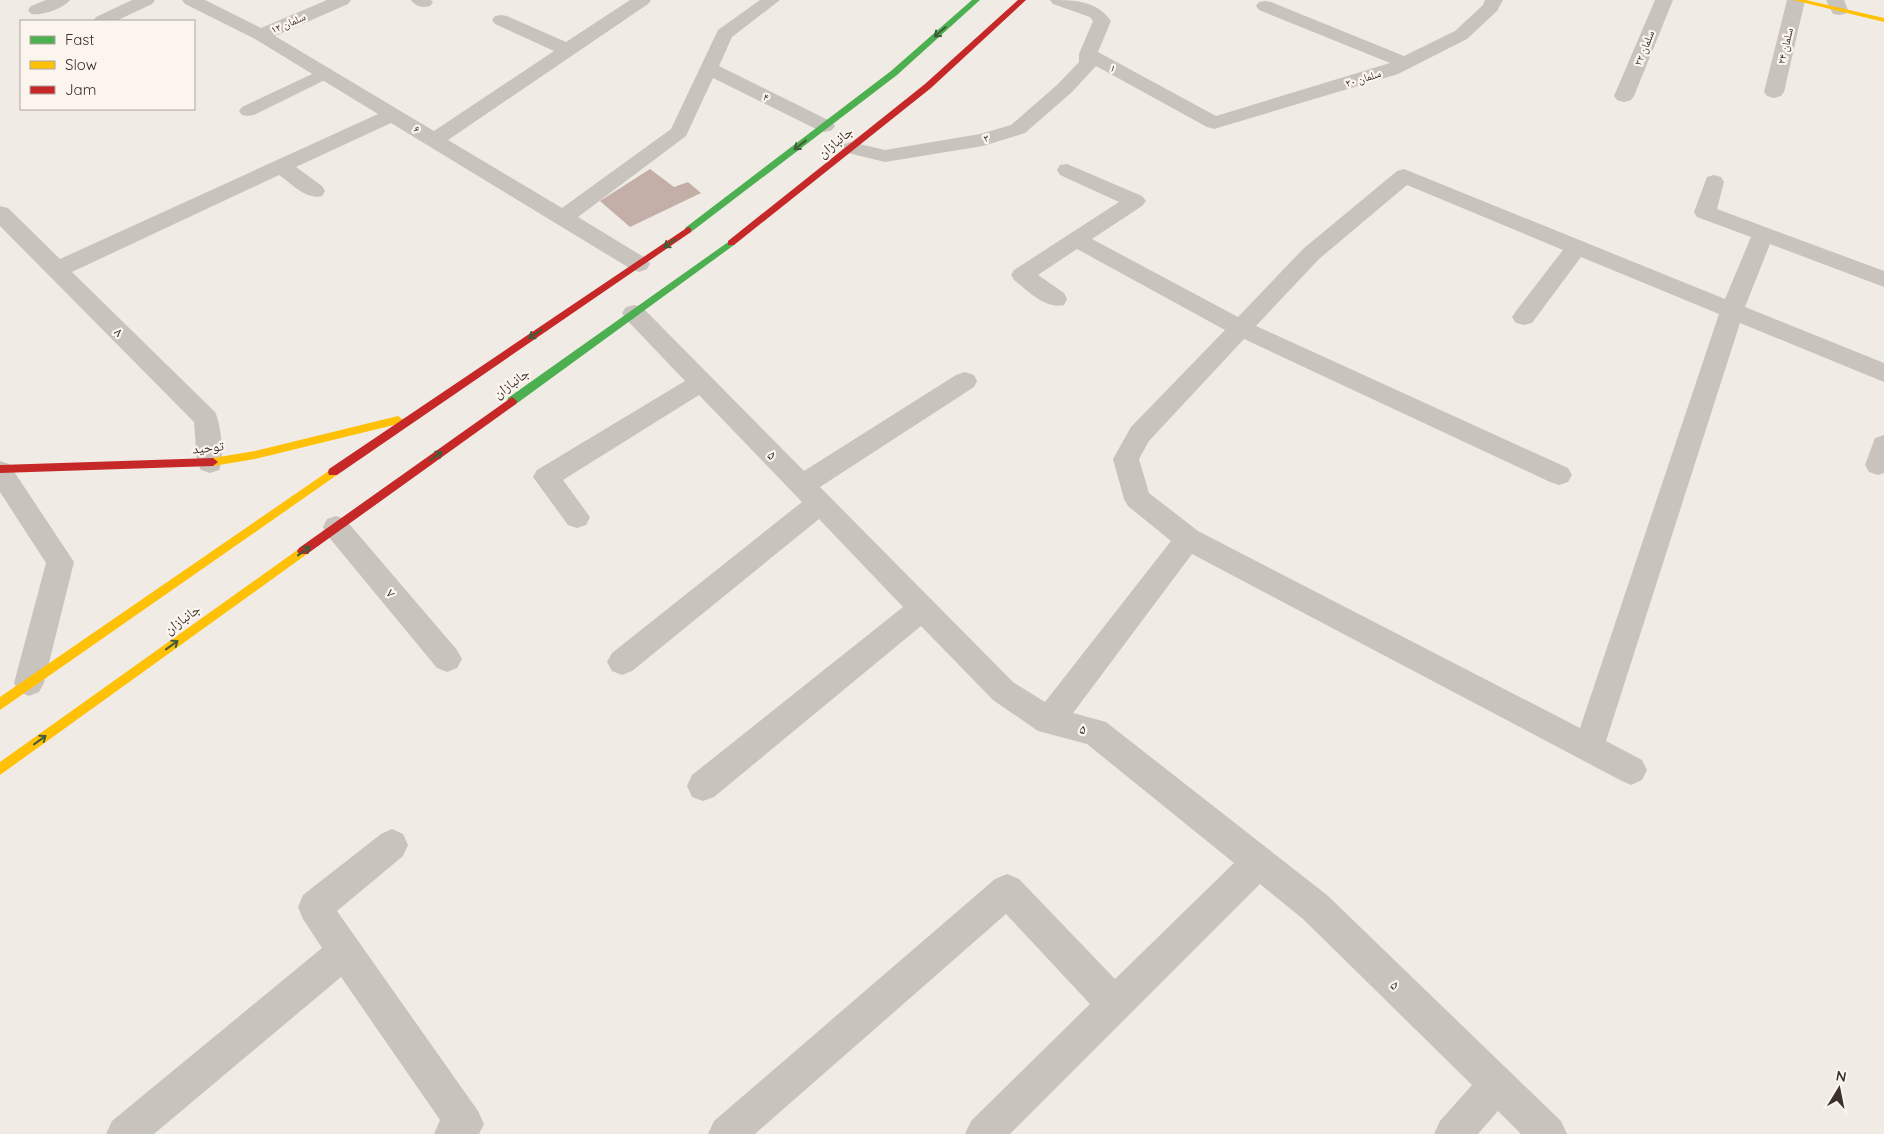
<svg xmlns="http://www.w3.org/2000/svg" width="1884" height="1134" font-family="Quicksand,'Noto Naskh Arabic',sans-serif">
<rect width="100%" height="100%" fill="#f0ebe5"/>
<path fill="#c3afa7" d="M650,169L674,187L688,182L701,193L630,227L600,201Z"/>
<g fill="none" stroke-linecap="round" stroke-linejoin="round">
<path fill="#c9c3be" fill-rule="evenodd" d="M325,68L331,69L334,73L331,77L254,115L248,116L242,115L239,111L242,107Z"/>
<path fill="#c9c3be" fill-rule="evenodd" d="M46,0H70C63,9 41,16 31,14L28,10L31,6Z
M132,0H155L152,4L116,21H93L96,17Z
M182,0H205L261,28L327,0H351L348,4L275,36L434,131L554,51L495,24L492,20L495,16L501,15L507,16L566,42L630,0H651L648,4L448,140L562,208L671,129L718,30L760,0H780L732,37L719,66L832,122L835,126L832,130L825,132L818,130L713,78L686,136L578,217L647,259L650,264L647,269L639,272L631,269L391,123L296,167L322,186L325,191L322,196C306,200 292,184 279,175L72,272L215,412C221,424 225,458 219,470L210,473L201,470L197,463L194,422L0,226V206L8,208L60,259L378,114L255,39L185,4Z
M411,0H431L433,2L430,6C423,8 416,7 411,0Z
M1050,0C1074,0 1096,0 1111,21L1098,52L1216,116L1390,63L1259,10L1256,6L1259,2L1265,1L1271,2L1404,56L1455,31L1483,5L1485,0H1503L1497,11L1467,39L1398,74L1214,129L1207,127L1096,66L1072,92L1025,133L983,146L885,162L844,152L841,148L844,144L851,142L885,150L980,134L1011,125L1058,84L1079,62V54L1093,21L1090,17L1053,4Z
M1655,0H1673L1634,96L1631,100L1624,102L1617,100L1614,96Z
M1787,0H1805L1784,92L1781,96L1774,98L1767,96L1764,92Z
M1826,0H1844L1848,10L1845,14L1839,15L1833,14Z
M1067,164L1142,196L1146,201L1142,206L1092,239L1238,317L1303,249L1397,171L1404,169L1725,299L1751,237L1697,217L1694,212L1707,177L1714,175L1721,177L1724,182L1717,209L1884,271V287L1770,244L1745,307L1884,363V382L1740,323L1606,741L1642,760L1647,770L1642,780L1631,785L1620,780L1192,554L1073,713L1106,722L1327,895L1561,1121L1567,1134H1521L1498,1111L1478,1134H1434L1440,1121L1472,1085L1303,919L1260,884L1010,1134H965L971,1121L1090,1004L1006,914L755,1134H708L714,1121L995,879L1007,874L1019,879L1115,979L1234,863L1087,744L1038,731L993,700L921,626L714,797L703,801L692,797L687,786L692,775L903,607L819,519L632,671L622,675L612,671L607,662L612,653L802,502L699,395L563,480L590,517L586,525L577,528L568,525L533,477L537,470L685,381L626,319L622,313L626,307L634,305L642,307L804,471L956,375L965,372L974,375L977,381L974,387L820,487L1013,682L1045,702L1171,541L1128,506L1124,499L1113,459L1131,427L1225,330L1077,249L1038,275L1064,293L1067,299L1064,305C1046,310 1028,291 1014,280L1011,275L1014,270L1119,202L1060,175L1057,170L1060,165ZM1407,185L1563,250L1516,311L1512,317L1516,323L1524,325L1532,323L1581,257L1719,314L1580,728L1198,531L1149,493L1139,459L1149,441L1244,339L1550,482L1559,485L1568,482L1572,475L1568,468L1256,326L1319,259Z
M1884,435V473L1878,475L1869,472L1865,465L1875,438Z
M0,461L9,464L74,562L44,683L39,692L29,696L19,692L14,683L46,563L0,492Z
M336,516L345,519L457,650L462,659L457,668L447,672L437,668L327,535L323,527L327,519Z
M392,829L403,834L408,845L403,856L337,911L478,1111L484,1124L479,1134H434L440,1120L341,977L154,1134H106L112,1121L322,948L303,919L298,907L303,895L381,834Z"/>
<path fill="#4caf50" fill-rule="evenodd" d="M972,0H980L897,75L691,232H685V228L891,71Z
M731,240L735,243L734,245L516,404H508L507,401L508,398Z"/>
<path fill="#ffc107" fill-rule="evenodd" d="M1793,0H1806L1884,18V22Z
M398,416L403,420L402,423L255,459L213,466L208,462L213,458L255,451Z
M333,468L337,469L338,472L337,475L0,710V697Z
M303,546L307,548L309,551L307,554L0,775V762Z"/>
<path fill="#c62828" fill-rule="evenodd" d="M1018,0H1026L931,88L734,245H728V241L925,84Z
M688,227L691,228V232L337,475H329L328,472L329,469Z
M512,397L517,401L516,404L307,554H299L297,551L299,548Z
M213,458L218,462L213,466L0,473V465Z"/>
</g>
<defs><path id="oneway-shaft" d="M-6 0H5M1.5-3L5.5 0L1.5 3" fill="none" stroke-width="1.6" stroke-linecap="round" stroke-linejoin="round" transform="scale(1.25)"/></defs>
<g stroke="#415c38">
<use href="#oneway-shaft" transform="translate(940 32) rotate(139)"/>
<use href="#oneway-shaft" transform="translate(800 145) rotate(142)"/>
<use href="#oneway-shaft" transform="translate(670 243) rotate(145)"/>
<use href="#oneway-shaft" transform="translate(535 334) rotate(146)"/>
<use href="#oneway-shaft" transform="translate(436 456) rotate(-36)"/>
<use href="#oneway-shaft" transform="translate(304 551) rotate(-36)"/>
<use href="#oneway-shaft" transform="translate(172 645) rotate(-36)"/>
<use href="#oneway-shaft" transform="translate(40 740) rotate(-36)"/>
</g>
<g text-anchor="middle" stroke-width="4.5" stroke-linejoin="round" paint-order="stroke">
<g font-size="11" fill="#3b302b" stroke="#fbf5ee">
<text transform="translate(288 23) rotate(-23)" y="4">سلمان ۱۲</text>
<text transform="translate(1785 46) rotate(-77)" y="4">سلمان ۲۴</text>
<text transform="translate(1644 48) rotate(-68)" y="4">سلمان ۲۲</text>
<text transform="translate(1113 68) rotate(29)" y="4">۱</text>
<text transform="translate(1363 78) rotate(-17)" y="4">سلمان ۲۰</text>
<text transform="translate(766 97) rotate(27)" y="4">۴</text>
<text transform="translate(417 129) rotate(32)" y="4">۶</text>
<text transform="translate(986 138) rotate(-15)" y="4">۳</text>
</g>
<g font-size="14" fill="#3b302b" stroke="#fbf5ee">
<text transform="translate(835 142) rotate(-39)" y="5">جانبازان</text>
<text transform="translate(119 332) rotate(45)" y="5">۸</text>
<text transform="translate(511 383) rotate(-36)" y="5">جانبازان</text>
<text transform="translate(208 447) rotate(-6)" y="5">توحید</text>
<text transform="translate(772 455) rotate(46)" y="5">۵</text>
<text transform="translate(391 593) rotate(50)" y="5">۷</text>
<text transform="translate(182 619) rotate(-36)" y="5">جانبازان</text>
<text transform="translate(1083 729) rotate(14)" y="5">۵</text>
<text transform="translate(1395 985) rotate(44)" y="5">۵</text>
</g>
</g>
<rect x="20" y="20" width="175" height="90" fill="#fbf5ee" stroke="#aea6a0"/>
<rect x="30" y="36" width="25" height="8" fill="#4caf50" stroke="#aea6a0"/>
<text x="65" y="45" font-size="15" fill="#3b302b">Fast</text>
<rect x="30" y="61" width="25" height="8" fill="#ffc107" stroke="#aea6a0"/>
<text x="65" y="70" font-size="15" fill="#3b302b">Slow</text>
<rect x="30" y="86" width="25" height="8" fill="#c62828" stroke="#aea6a0"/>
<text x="65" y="95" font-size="15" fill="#3b302b">Jam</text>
<g transform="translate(1839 1089) rotate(10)" stroke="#fbf5ee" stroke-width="4" paint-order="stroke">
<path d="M0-4L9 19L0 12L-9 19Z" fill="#3b302b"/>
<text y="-8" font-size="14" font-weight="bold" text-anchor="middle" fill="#3b302b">N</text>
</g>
</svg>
